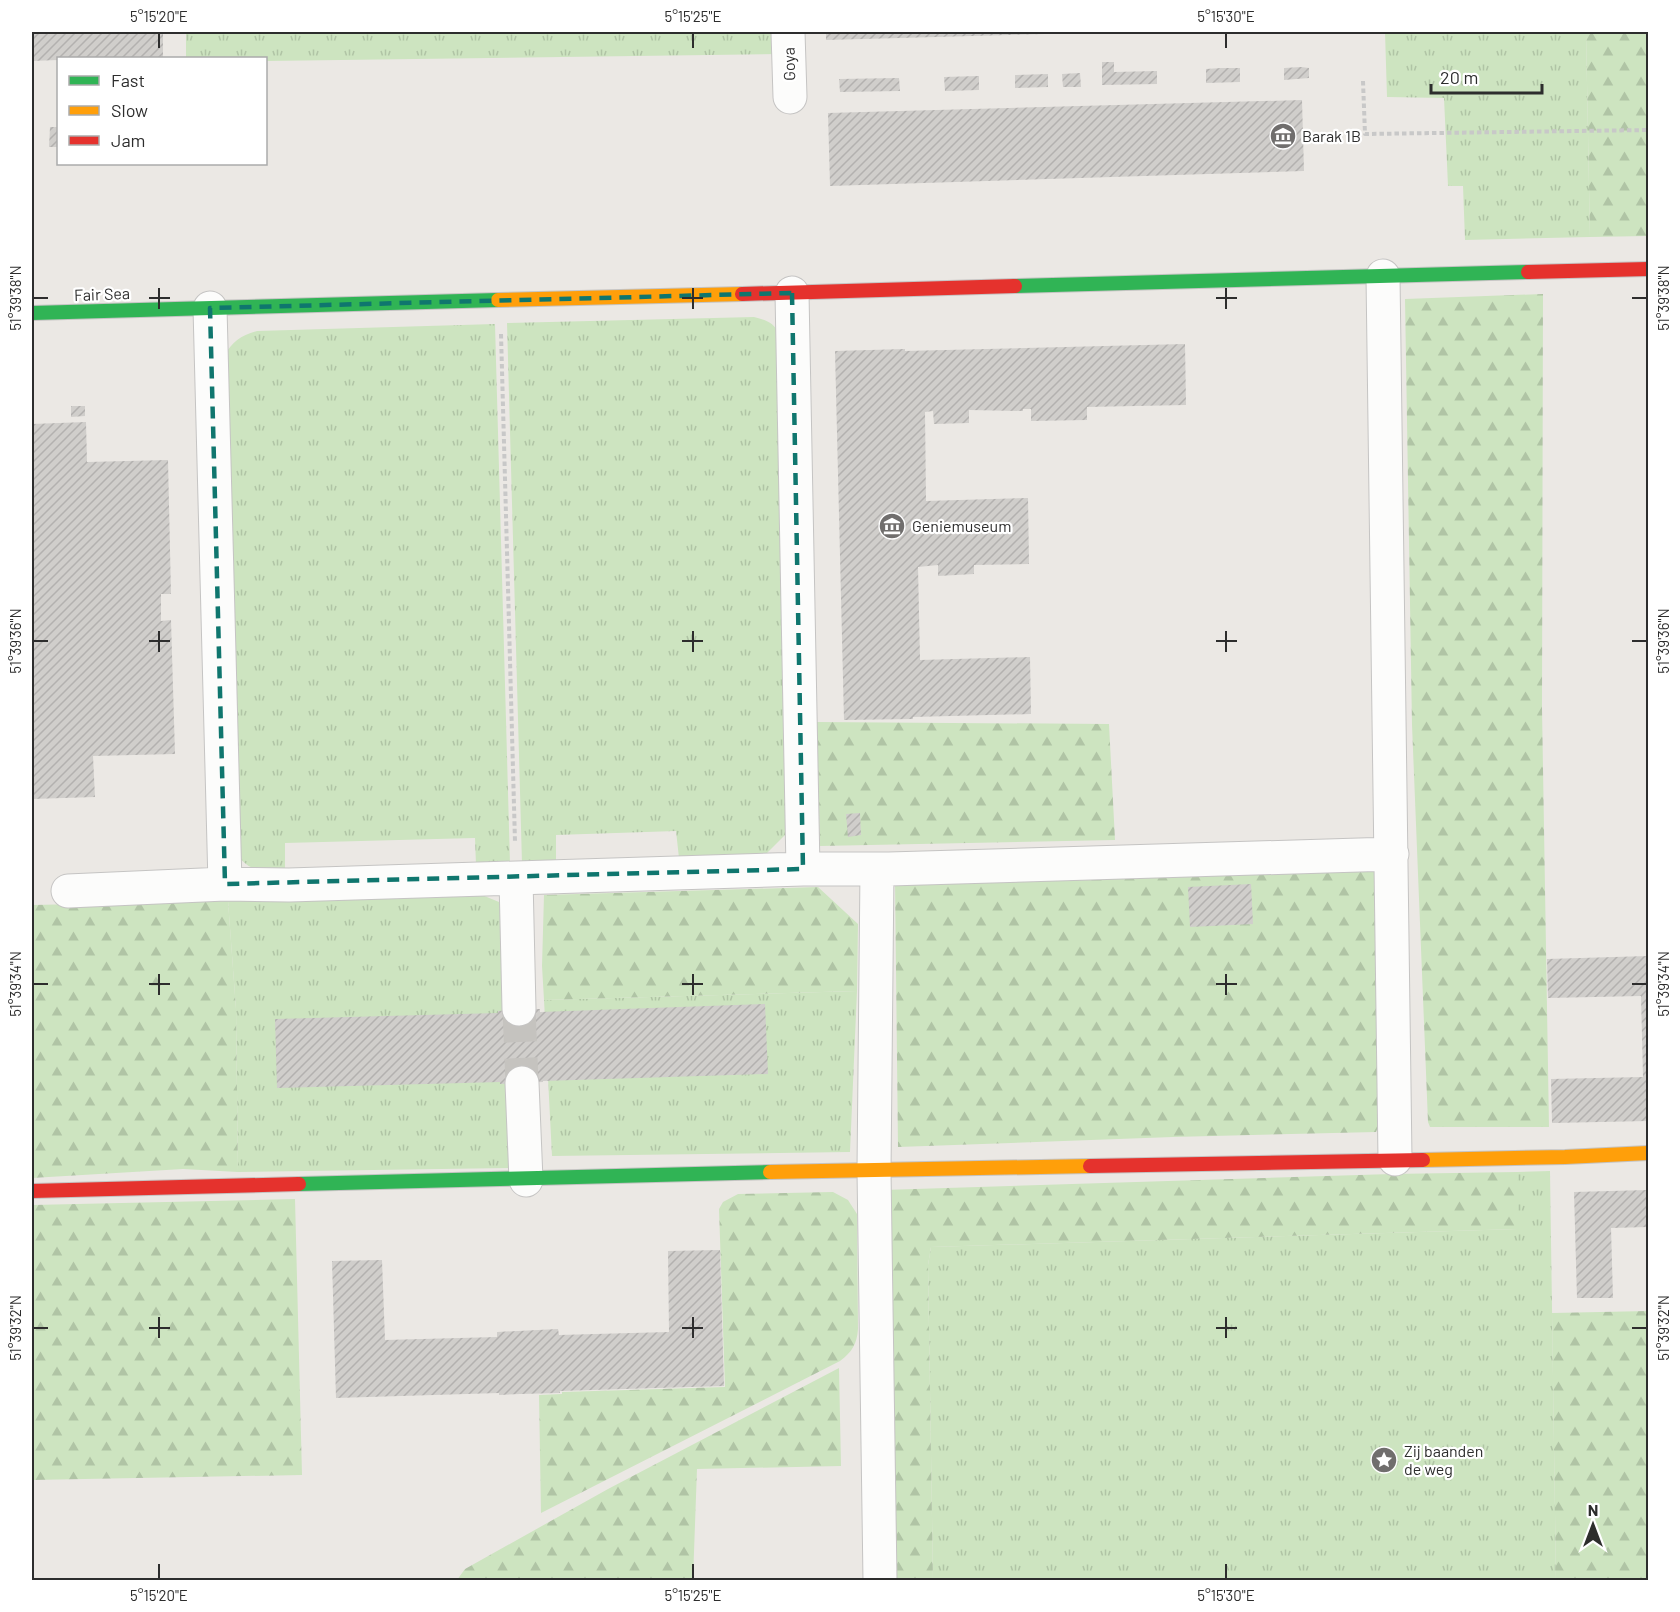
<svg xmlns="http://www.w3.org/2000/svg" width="1680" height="1612" font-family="Barlow,sans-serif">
<defs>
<pattern id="grass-tufts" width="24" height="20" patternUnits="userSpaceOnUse" patternTransform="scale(1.5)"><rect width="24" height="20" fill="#cde4c0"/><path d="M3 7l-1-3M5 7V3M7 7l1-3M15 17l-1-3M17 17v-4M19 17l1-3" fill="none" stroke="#b0c4a5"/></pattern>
<pattern id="forest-firs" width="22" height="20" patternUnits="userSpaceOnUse" patternTransform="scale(1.5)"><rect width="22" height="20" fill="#cde4c0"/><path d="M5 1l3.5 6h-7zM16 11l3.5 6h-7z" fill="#b0c4a5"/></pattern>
<pattern id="building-hatch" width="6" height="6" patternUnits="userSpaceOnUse" patternTransform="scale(1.5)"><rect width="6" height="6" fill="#d0cecb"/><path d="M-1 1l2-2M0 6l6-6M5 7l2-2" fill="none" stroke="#b3b1af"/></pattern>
</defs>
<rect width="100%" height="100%" fill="#ebe8e4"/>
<path fill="url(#grass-tufts)" d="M186,32H780V54L266,61V58H186Z
M1385,32H1586L1590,237L1465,240L1463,186H1448L1444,98L1387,97Z
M754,317C768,321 773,322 780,335L793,827L764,856L679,858L676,831L556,835V862L522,864L507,323Z
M495,324L510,864L476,865L475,838L285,843V871C262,871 250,873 236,853L224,356C232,342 241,335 257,331Z
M482,895L499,902L508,916L514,1168L238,1172L236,1009L228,901Z
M857,991L850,1152L552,1156L544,1000Z
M1550,1171L1556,1580H933L928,1265L931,1247L1517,1229V1172Z"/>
<path fill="url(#forest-firs)" d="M1586,32H1648V236L1590,237Z
M1543,294L1542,708L1549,1127H1430L1428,1122L1412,725L1405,299Z
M817,722L1109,724L1115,840L820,846Z
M1377,866L1382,1118L1376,1132L1173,1137L898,1147L895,881Z
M818,887L858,924L857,991L544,1000L542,966L544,895Z
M228,901L236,1009L238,1172L183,1169L32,1178V905Z
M1517,1172L1518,1229L931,1247L928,1265L933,1580H888L883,1190L1391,1174Z
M833,1192L848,1200L857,1214L858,1329C857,1344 852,1352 840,1361L541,1513L539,1395L562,1394V1392L725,1387L719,1209L723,1202L738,1194Z
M295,1199L302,1475L32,1480V1205Z
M1648,1311V1580H1556L1552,1313Z
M839,1368L841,1466L697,1469L693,1580H457L465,1569L608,1489Z"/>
<path fill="url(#building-hatch)" d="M32,32H163V57L58,58V60L32,61Z
M826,32H1045V34L826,40Z
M1102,62H1114V72L1157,71V84L1102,85Z
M1301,67L1309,68V78L1284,80V68Z
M1221,68H1240V82L1206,83V69Z
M1080,73L1081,87H1063L1062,74Z
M1048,74V87L1015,88V75Z
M979,76V90L945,91L944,77Z
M899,78L900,91L840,92L839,79Z
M1302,100L1304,171L830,186L828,113Z
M50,127H58V147H49Z
M1185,344L1186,405L1087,407V420L1031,421V409H1023V411L969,410V423L934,424L933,411L925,412L926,501L1028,498L1029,564L974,565V574L938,576V565L918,567L920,660L1030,657L1031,714L913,717V719L844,720L835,351L905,349V351Z
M71,406H85V416L71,417Z
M86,422L87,462L168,460L171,594H161V621L171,620L175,754L93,756L95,797L32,799V424Z
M860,813L861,835L848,837L846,814Z
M1251,884L1253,924L1190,927L1188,887Z
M1648,956V1121L1552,1123L1551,1079L1643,1077L1641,996L1548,998L1547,959Z
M765,1004L768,1074L543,1081V1082L500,1084V1082L277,1088L275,1019L498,1013V1011L519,1009H540V1012Z
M1648,1190V1227L1611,1228L1613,1298H1577L1574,1192Z
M720,1250L724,1386L560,1391V1393L520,1394L499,1395V1393L336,1398L332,1261L382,1260L385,1340L497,1337V1332L558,1329L559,1335L669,1332L668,1251Z"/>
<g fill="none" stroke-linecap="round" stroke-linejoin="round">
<path stroke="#c5c3bf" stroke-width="33" stroke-dasharray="33 16" stroke-linecap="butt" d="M519,1009L522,1083"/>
<defs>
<path id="street" d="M788,32L790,97
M1383,276L1395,1159
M792,293L803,869H889L1392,854
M210,308L225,884
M877,869L874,1171L880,1580
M516,879L519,1009
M68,891L225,884L289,885L803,869
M522,1083L526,1180"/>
<path id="fast" d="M1015,286L1528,272
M32,313L498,300
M299,1184L770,1172"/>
<path id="slow" d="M498,300L742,294
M1423,1160L1565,1157L1648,1153
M770,1172L1090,1166"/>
<path id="jam" d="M1528,272L1648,269
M742,294L1015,286
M1090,1166L1423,1160
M32,1191L299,1184"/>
</defs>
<use href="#street" stroke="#c5c4c3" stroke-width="35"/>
<use href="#fast" stroke="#c5c4c3" stroke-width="16"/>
<use href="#slow" stroke="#c5c4c3" stroke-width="16"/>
<use href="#jam" stroke="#c5c4c3" stroke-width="16"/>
<path stroke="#c8c8c8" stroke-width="4" stroke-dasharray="4.5 3" stroke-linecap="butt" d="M1363,81L1365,134L1648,130
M501,334L515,842"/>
<use href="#street" stroke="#fcfcfb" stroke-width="33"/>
<use href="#fast" stroke="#30b455" stroke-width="14"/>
<use href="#slow" stroke="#ff9f0a" stroke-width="14"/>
<use href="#jam" stroke="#e5322d" stroke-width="14"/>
</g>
<path fill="none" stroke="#0f766e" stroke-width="4.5" stroke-dasharray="12 8" stroke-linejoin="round" d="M792,293L803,869L225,884L210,308Z"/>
<path fill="none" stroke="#2d2d2d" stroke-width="2" d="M159,33V48M693,33V48M1226,33V48M159,288V309M693,288V309M1226,288V309M33,298H48M149,298H170M682,298H703M1216,298H1237M1632,298H1647M159,631V652M693,631V652M1226,631V652M33,641H48M149,641H170M682,641H703M1216,641H1237M1632,641H1647M159,974V995M693,974V995M1226,974V995M33,984H48M149,984H170M682,984H703M1216,984H1237M1632,984H1647M159,1317V1338M693,1317V1338M1226,1317V1338M33,1328H48M149,1328H170M682,1328H703M1216,1328H1237M1632,1328H1647M159,1564V1579M693,1564V1579M1226,1564V1579"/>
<defs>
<symbol id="museum-disc" viewBox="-11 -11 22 22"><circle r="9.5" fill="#706e6d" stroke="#fff"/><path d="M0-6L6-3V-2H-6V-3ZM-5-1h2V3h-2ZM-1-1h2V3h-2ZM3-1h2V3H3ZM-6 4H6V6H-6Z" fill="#fff"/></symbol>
<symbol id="sight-disc" viewBox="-11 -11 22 22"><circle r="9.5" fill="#706e6d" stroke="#fff"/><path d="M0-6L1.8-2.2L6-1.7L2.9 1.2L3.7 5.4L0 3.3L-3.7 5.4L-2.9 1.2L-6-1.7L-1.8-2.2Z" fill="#fff"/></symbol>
</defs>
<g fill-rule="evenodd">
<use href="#museum-disc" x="1268" y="121" width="30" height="30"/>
<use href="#museum-disc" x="877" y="511" width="30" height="30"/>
<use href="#sight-disc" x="1369" y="1445" width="30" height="30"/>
</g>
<g text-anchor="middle" stroke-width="4.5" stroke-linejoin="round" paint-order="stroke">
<g font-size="16" fill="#2d2d2d" stroke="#fff">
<text transform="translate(789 64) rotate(-91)" y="6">Goya</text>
<text transform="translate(102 294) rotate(-2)" y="6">Fair Sea</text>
</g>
<g font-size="16" fill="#2d2d2d" stroke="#fff" text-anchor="start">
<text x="1302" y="142">Barak 1B</text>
<text x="912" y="532">Geniemuseum</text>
<text x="1404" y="1457">Zij baanden<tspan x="1404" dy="18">de weg</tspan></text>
</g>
</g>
<rect width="1680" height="1612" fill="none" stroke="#ffffff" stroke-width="66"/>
<rect x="57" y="57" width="210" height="108" fill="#ffffff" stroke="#ababab" stroke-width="1.5"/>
<rect x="69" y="76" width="30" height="9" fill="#30b455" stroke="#ababab" stroke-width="1.5"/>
<text x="111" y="87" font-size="18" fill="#2d2d2d">Fast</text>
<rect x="69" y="106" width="30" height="9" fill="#ff9f0a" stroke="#ababab" stroke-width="1.5"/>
<text x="111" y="117" font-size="18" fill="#2d2d2d">Slow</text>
<rect x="69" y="136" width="30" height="9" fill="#e5322d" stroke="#ababab" stroke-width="1.5"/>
<text x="111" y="147" font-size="18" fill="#2d2d2d">Jam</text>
<g transform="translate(1593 1525)" stroke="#ffffff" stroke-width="4.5" paint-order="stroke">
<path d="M0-4.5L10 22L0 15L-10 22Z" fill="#2d2d2d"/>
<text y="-9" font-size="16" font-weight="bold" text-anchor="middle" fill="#2d2d2d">N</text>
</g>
<path d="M1431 84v9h111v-9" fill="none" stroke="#2d2d2d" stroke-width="3"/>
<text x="1440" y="84" font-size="18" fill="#2d2d2d" stroke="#ffffff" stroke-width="4.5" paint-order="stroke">20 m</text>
<rect x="33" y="33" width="1614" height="1546" fill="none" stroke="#2d2d2d" stroke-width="2"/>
<g font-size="15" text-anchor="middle" fill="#2d2d2d">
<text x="159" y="22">5°15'20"E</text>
<text x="693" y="22">5°15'25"E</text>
<text x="1226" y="22">5°15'30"E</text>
<text transform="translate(16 298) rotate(-90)" y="5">51°39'38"N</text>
<text transform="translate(1664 298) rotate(-90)" y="5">51°39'38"N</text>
<text transform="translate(16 641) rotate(-90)" y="5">51°39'36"N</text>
<text transform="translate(1664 641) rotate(-90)" y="5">51°39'36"N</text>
<text transform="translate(16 984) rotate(-90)" y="5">51°39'34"N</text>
<text transform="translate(1664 984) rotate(-90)" y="5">51°39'34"N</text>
<text transform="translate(16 1328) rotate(-90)" y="5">51°39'32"N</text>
<text transform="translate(1664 1328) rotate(-90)" y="5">51°39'32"N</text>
<text x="159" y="1601">5°15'20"E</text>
<text x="693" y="1601">5°15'25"E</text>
<text x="1226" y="1601">5°15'30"E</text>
</g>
</svg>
